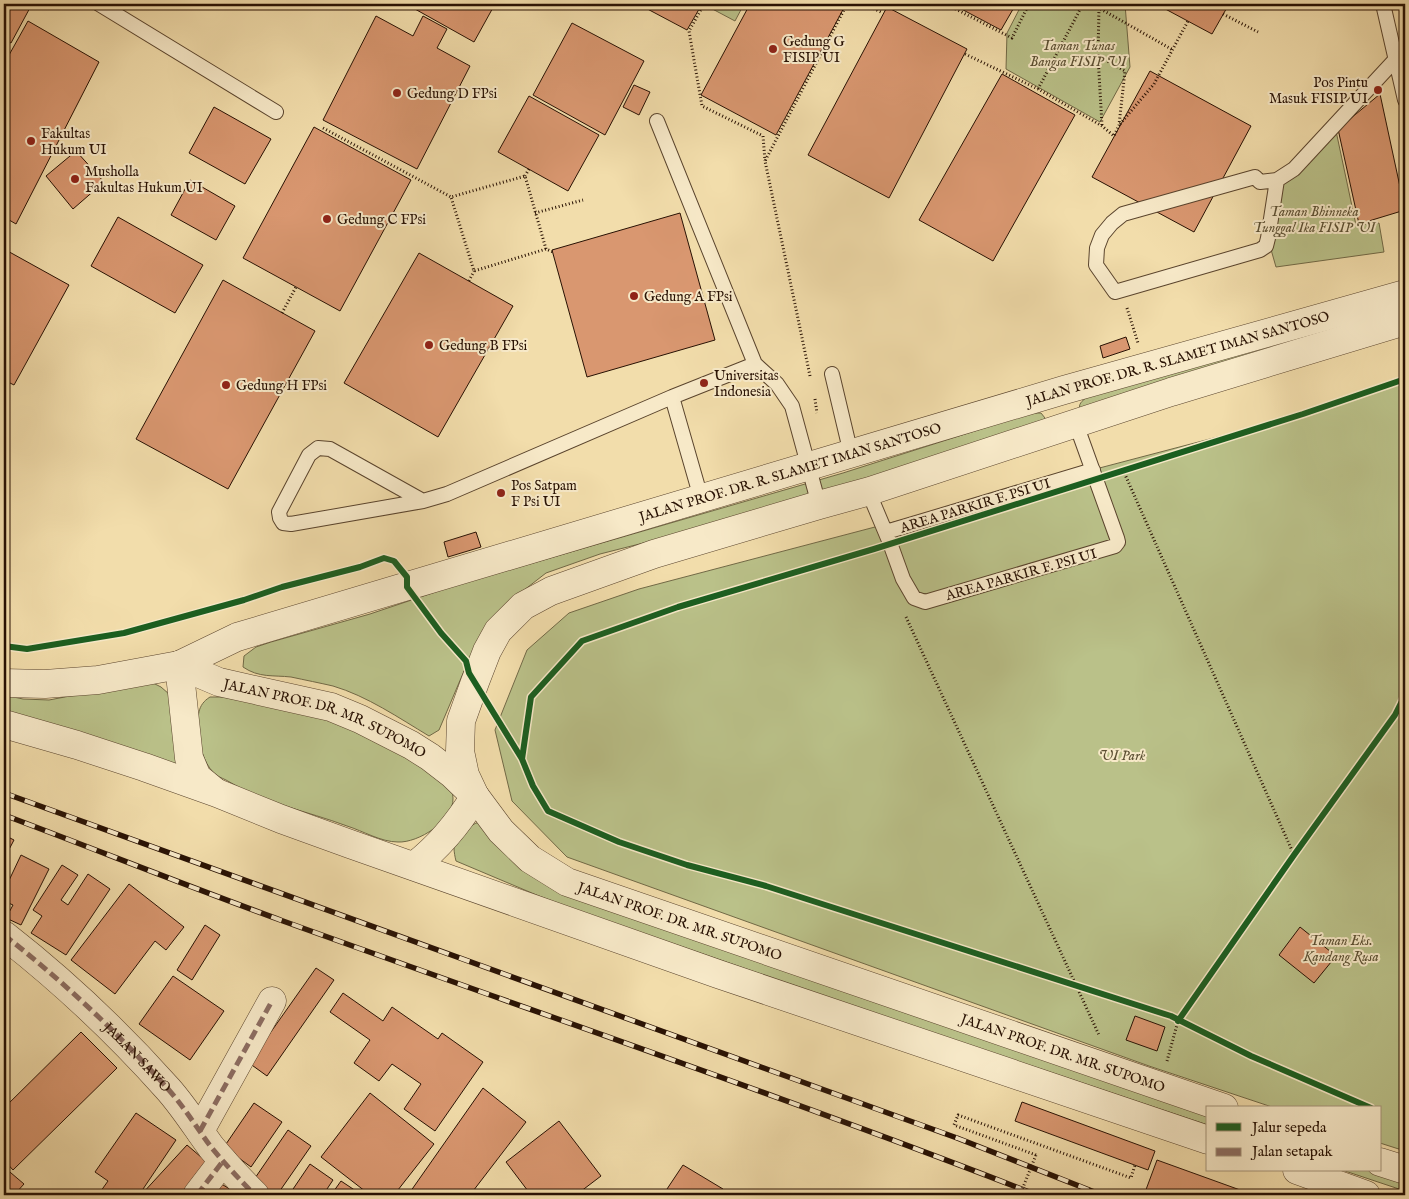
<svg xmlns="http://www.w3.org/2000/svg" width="1409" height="1199" font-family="'IM FELL English',serif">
<rect width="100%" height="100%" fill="#f2ddab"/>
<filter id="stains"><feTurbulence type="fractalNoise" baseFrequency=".004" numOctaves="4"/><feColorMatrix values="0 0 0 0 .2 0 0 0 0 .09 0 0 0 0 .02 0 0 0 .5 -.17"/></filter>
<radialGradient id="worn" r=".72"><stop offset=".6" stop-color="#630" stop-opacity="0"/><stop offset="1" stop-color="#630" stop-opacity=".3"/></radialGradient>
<path fill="#bac189" stroke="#716946" d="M703,4H744L735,21Z
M1022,4H1125L1130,67L1100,122L1006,69L1007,33Z
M1336,131L1356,225L1379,223L1384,252L1276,267L1270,246L1277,180Z
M1405,314L1080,410C1078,404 1082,401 1086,398L1180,366L1292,334Z
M1405,379V1151L1380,1143V1108H1275L1149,1066L567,857L512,801L495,730L527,650L569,613L639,589L1305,414Z
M1031,413H1041L1045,418L1043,425L730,521L600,554L546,573L510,601L488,627L464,671L439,730L429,736C399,718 367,696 333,686C320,683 305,680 291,677C273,675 259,678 243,667L244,656L256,647L271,642L370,614L450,587L843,473Z
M149,681L161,687L169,694L179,764L159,761L4,712V695L23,699L49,700Z
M210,697H223L326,717L438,772C444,780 453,788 453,798C454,821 418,843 398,842C381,842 363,831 347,826C307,811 263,803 226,780C222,778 216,776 213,772C204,763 198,743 198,730C198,716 197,705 210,697Z
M479,822L516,862L1208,1111V1125L876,1014L576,910L539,896L456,861C455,857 454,852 454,848C456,837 469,825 479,822Z
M1342,1170H1380L1405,1179V1191Z"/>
<path fill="#d99770" stroke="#281103" d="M4,4H32L11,43L4,40Z
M406,4H495L474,42Z
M638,4H702L687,30Z
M750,4H846L776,135L701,95Z
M952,4H1016L1001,30Z
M1156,4H1229L1212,34Z
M887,7L967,49L889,198L808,155Z
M376,16L413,36L423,16L447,29L437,48L470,66L417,169L323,120Z
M28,21L99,62L16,224L4,217V64Z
M572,23L644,61L605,135L533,95Z
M1150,71L1251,126L1194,232L1092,177Z
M1002,74L1075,115L993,261L919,220Z
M634,85L650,92L639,115L623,107Z
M1380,94L1405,210L1359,224L1338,129Z
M529,96L599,135L568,191L498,152Z
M214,107L271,139L245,184L189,153Z
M314,127L411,180L340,311L243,258Z
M76,151L104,182L73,209L46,176Z
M190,180L235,206L216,240L171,215Z
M680,213L715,340L587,377L552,250Z
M118,217L203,265L175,313L91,266Z
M4,249L69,285L14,385L4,380Z
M419,253L513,306L438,437L344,383Z
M223,280L315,331L228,489L136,439Z
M1126,337L1130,349L1103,358L1100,346Z
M476,532L481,547L448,557L444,542Z
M4,835L14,840L4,859Z
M21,855L49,869L21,925L6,918L13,905L4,901V891Z
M62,865L78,875L61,900L68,905L88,874L110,889L66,955L31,933L42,916L33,910Z
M129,884L184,927L166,950L155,941L115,994L71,960Z
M205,925L220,935L192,980L177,970Z
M1300,927L1336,956L1314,983L1279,955Z
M316,968L334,980L267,1076L249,1063Z
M173,976L224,1011L190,1060L139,1024Z
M343,993L383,1021L392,1007L438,1039L442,1033L483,1062L435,1131L404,1109L421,1084L392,1064L379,1081L354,1063L370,1040L330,1012Z
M1135,1016L1165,1027L1157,1051L1126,1040Z
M81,1032L117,1068L13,1170L4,1160V1108Z
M483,1088L526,1122L470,1195H408Z
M370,1093L434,1144L394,1195H370L321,1157Z
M1022,1102L1155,1151L1148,1170L1015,1121Z
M254,1103L282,1122L251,1167L224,1147Z
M136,1113L176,1140L139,1195H98L108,1181L95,1172Z
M559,1121L601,1176L576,1195H531L506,1162Z
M288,1130L311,1146L277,1195H273L253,1181Z
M187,1145L208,1163L179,1195H141Z
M1157,1160L1254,1195H1144Z
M310,1164L333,1180L323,1195H289Z
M683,1165L723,1189L719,1195H663Z
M4,1167L24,1184L14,1195H4Z
M341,1181L362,1195H331Z
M218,1182L240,1195H210Z"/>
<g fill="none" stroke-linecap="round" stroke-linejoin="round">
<defs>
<path id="lane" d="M99,4L276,112
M1383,4L1405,100
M657,121L755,364L777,384L792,406L819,505
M1277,180L1268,238L1266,246L1260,250L1115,292L1096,265L1097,248L1102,235L1112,223L1123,214L1255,177L1260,182L1277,180L1294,169L1395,60
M832,374L851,454
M672,397L701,498
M870,491L874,505L890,543L903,579L914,598L925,602L1115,546L1118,542L1117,538L1076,424
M423,501L330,449L318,448L309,455L279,512L280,518L283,523L291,524L423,501L447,494L672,397L755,364
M886,532L1093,470"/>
<g id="street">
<path id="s1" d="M179,665L219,682L331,707L360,719L411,745L430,757L452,774L475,796L501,831L530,859L567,882L1224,1108"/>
<path d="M179,665L189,758L197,777L214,791"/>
<path id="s2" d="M4,683L45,684L98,680L179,665L237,637L1064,390L1405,294"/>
<path d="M4,724L77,745L144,767L217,793L281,819L350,844L718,974L1208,1140"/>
<path d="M473,792L465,775L460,751L461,721L475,682L487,651L498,631L523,606L551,591L654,554L819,505L870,491L1171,392L1405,321"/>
<path d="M414,866C440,846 458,824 475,796"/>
<path id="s3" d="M4,935C63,981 118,1033 168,1089C184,1107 197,1128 211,1147C225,1164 240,1180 255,1195"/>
<path d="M200,1131L272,1001"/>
<path d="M1380,1162L1405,1170"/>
<path d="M1297,1170L1366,1195"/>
<path d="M197,1195L223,1161"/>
</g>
</defs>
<use href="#lane" stroke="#5a442d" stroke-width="16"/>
<use href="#street" stroke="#5a442d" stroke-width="29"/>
<path stroke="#281103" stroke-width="3" stroke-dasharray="1 2.5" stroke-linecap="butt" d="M704,4L689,31L702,106L763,136L765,161
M864,4L883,13
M946,4L1012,38L1029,4
M1089,4L1099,8
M1223,14L1258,32
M965,54L1038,89L1102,126L1114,136L1119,125L1125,71L1098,56
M1038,89L1083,4
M1120,124L1154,84L1188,21
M1102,125L1098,56L1099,8L1173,50
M323,128L451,197
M525,176L529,169
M535,213L583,200
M546,249L525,176L451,197L474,271L546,249L553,252
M469,281L474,271
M1127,308L1138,343
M282,313L296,287
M810,376L765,161L847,4
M815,399L817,413
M1123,470L1294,855
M906,617L1099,1035
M1167,1061L1178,1021
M1036,1155L954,1125L958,1115L1131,1178L1135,1165"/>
<use href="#lane" stroke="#f7e9c8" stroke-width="14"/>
<use href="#street" stroke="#f7e9c8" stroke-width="28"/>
<defs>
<path id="rail" d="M4,793L957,1138L1102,1195
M4,815C97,850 190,887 283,921C535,1012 788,1098 1037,1195"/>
</defs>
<use href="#rail" stroke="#281103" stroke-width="5.5"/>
<use href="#rail" stroke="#f7e9c8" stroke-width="4" stroke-dasharray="11" stroke-linecap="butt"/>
<path stroke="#281103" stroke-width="3" stroke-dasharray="1 2.5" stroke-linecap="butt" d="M1020,1195L1036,1155"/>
<path stroke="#8d6e63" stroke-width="5" stroke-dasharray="10 5" stroke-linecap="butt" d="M4,935C63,981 118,1033 168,1089C184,1107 197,1128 211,1147C225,1164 240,1180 255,1195
M200,1131L272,1001
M197,1195L223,1161"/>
<defs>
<path id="cycleway" d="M4,646L27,649L124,633L244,600L282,587L360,567L384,558L394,561L407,577V587L441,633L466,661L469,673L522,759L533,786L548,811L619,842L687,865L766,886L1171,1016L1251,1056L1371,1108
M522,759L531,697L582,641L678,607L874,549L1303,414L1405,379
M1178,1021L1294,855L1395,715L1405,695"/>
</defs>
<use href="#cycleway" stroke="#f7e9c8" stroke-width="9"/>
<use href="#cycleway" stroke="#1b5e20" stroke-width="6"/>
</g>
<g fill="#8f2418" stroke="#f7e9c8" stroke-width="2">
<circle cx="773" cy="49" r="5"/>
<circle cx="1378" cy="90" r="5"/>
<circle cx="397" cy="93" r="5"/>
<circle cx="31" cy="141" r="5"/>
<circle cx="75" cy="179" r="5"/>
<circle cx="327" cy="219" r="5"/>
<circle cx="634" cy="296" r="5"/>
<circle cx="429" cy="345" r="5"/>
<circle cx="704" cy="383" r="5"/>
<circle cx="226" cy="385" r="5"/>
<circle cx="501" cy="493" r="5"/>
</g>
<g text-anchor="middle" stroke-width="4" stroke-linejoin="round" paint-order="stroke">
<g font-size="14" fill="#281103" stroke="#f7e9c8" text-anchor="start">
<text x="783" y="46">Gedung G<tspan x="783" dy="16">FISIP UI</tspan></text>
<text x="1368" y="87" text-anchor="end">Pos Pintu<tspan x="1368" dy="16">Masuk FISIP UI</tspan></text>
<text x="407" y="98">Gedung D FPsi</text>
<text x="41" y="138">Fakultas<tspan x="41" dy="16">Hukum UI</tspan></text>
<text x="85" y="176">Musholla<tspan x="85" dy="16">Fakultas Hukum UI</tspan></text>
<text x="337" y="224">Gedung C FPsi</text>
<text x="644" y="301">Gedung A FPsi</text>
<text x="439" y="350">Gedung B FPsi</text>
<text x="714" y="380">Universitas<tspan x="714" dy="16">Indonesia</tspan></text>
<text x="236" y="390">Gedung H FPsi</text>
<text x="511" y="490">Pos Satpam<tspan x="511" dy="16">F Psi UI</tspan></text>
</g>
<g font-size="14" font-style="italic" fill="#5b4f32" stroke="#f7e9c8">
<text x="1078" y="50">Taman Tunas<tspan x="1078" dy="16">Bangsa FISIP UI</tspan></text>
<text x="1314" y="216">Taman Bhinneka<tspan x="1314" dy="16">Tunggal Ika FISIP UI</tspan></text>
<text x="1122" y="760">UI Park</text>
<text x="1341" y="945">Taman Eks.<tspan x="1341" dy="16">Kandang Rusa</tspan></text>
</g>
<g font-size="14" fill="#281103" stroke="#f7e9c8">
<text dy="5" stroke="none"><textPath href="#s2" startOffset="1222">JALAN PROF. DR. R. SLAMET IMAN SANTOSO</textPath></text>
<text dy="5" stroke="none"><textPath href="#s2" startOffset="818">JALAN PROF. DR. R. SLAMET IMAN SANTOSO</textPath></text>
<text transform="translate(975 505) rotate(-17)" y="5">AREA PARKIR F. PSI UI</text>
<text transform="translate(1021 574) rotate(-16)" y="5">AREA PARKIR F. PSI UI</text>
<text dy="5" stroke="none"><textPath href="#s1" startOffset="156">JALAN PROF. DR. MR. SUPOMO</textPath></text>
<text dy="5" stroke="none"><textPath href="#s1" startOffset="576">JALAN PROF. DR. MR. SUPOMO</textPath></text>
<text dy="5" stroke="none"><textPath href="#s1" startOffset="981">JALAN PROF. DR. MR. SUPOMO</textPath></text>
<text dy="5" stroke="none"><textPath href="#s3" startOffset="181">JALAN SAWO</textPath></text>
</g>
</g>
<rect width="1409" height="1199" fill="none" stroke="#f2ddab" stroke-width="20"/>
<rect x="5" y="5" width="1399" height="1189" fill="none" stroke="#281103" stroke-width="2.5"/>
<rect x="10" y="10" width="1389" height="1179" fill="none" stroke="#281103"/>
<rect x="1206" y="1106" width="175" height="65" fill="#f7e9c8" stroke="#a49379"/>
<rect x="1216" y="1123" width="25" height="8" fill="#1b5e20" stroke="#a49379"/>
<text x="1252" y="1132" font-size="15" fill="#281103">Jalur sepeda</text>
<rect x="1216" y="1148" width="25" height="8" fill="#8d6e63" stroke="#a49379"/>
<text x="1252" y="1156" font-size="15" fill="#281103">Jalan setapak</text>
<rect width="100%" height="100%" filter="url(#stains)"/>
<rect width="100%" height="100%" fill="url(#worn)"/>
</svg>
